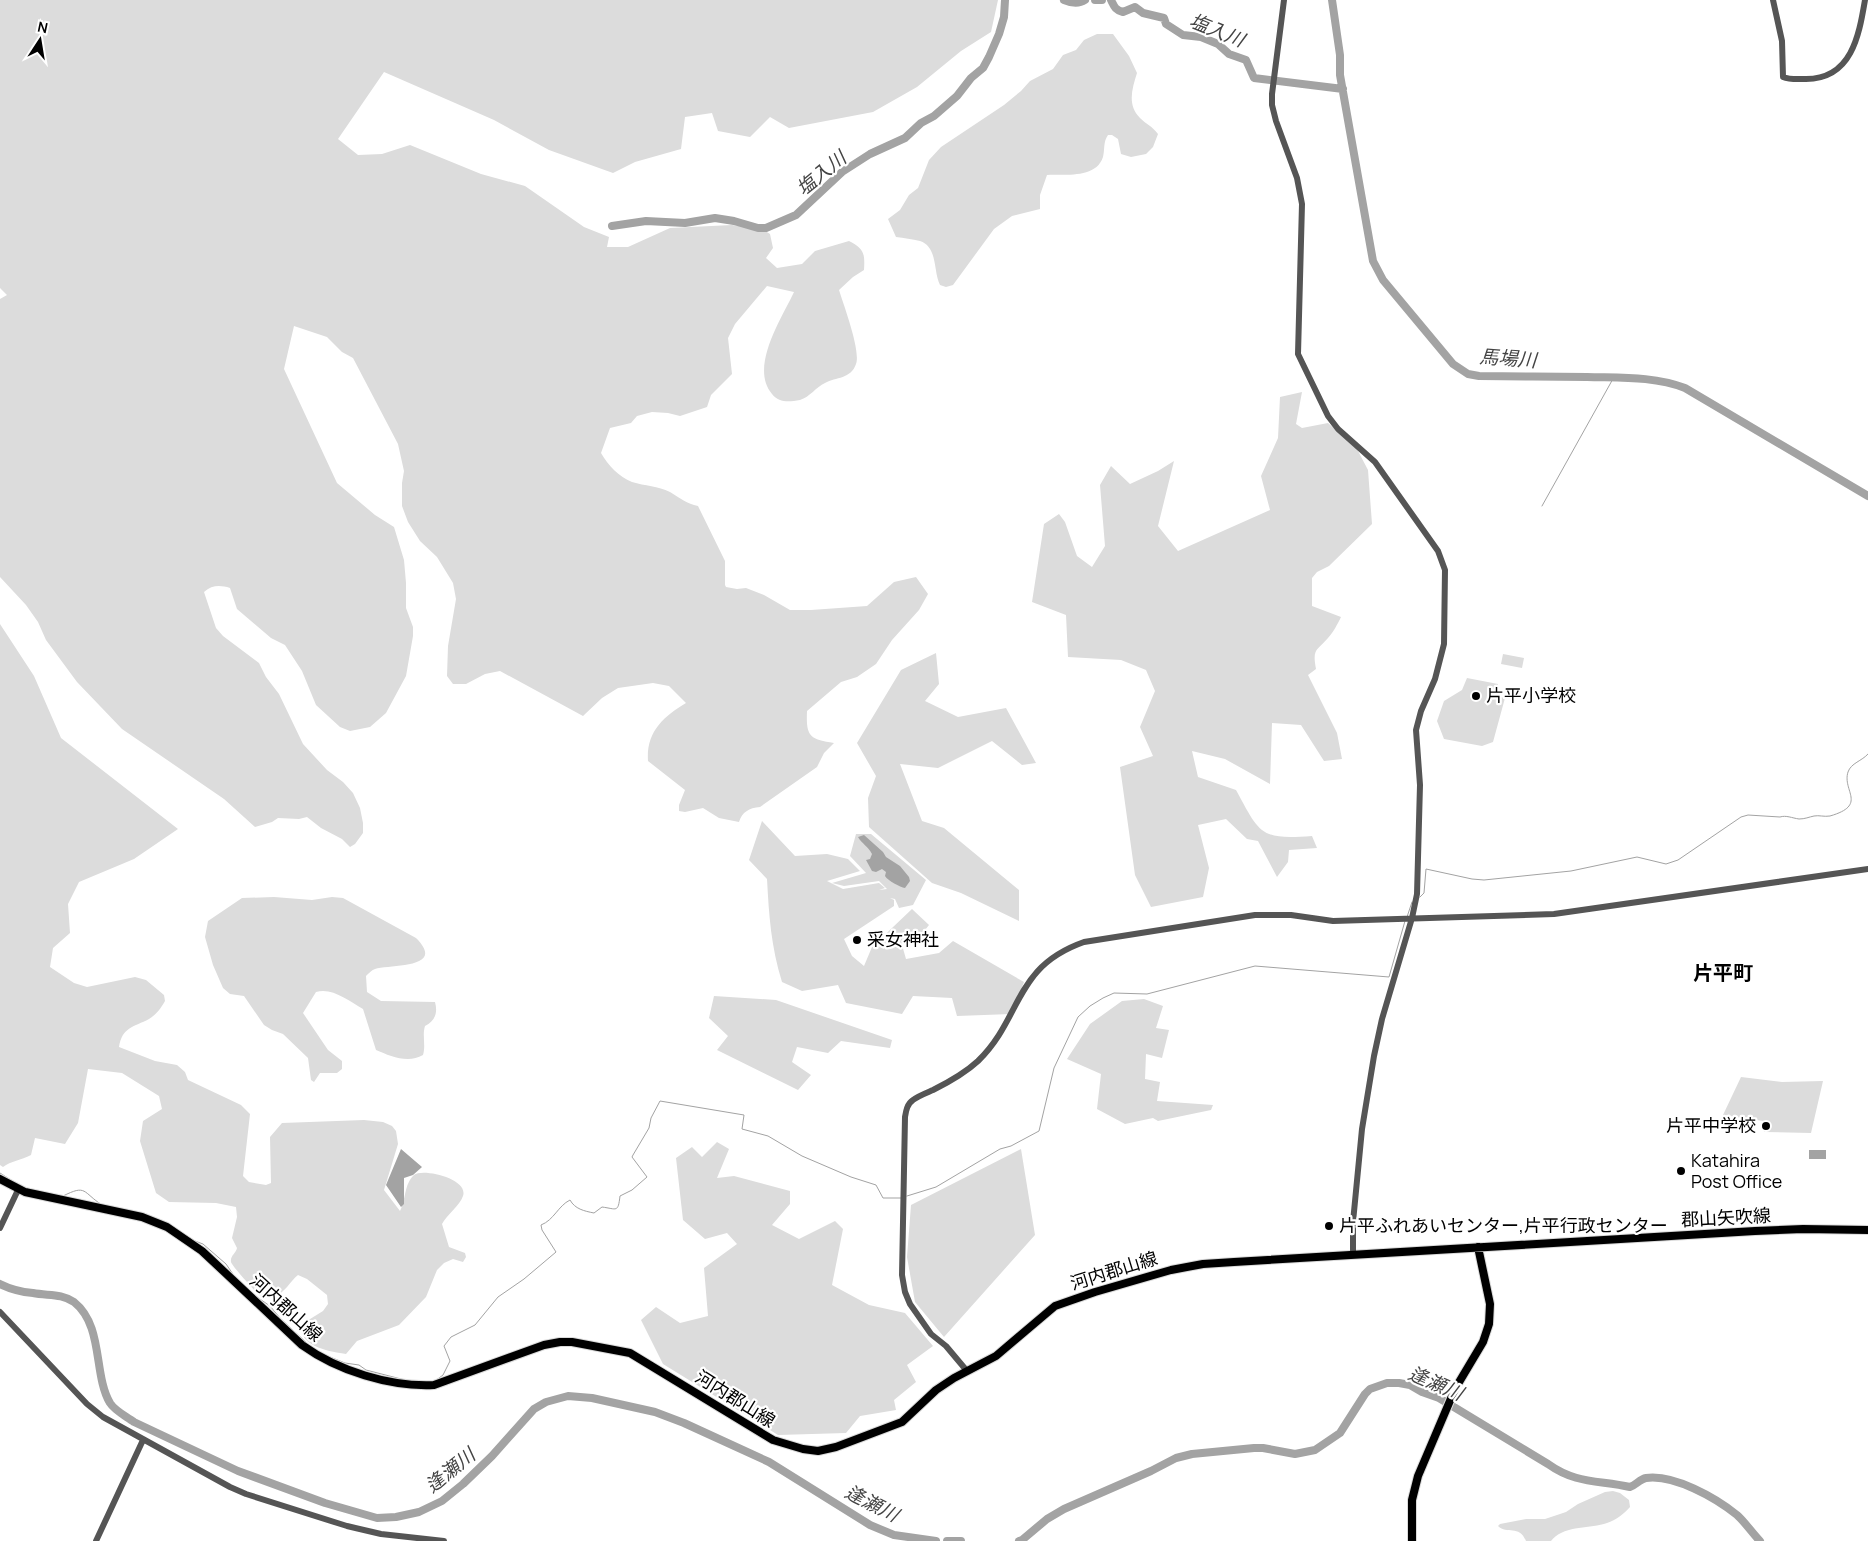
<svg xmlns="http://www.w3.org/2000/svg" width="1868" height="1541" font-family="Manrope,'Noto Sans JP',sans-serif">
<rect width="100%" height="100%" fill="#fff"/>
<path fill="#dcdcdc" d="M0,0H998L991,32L961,51L917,87L873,112L789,128L770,117L750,137L718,131L712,113L685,117L681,149L635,162L613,173L549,150L494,120L384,72L338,139L358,155L382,154L410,145L481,174L525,186L584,227L609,237L607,247H628L670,228L732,225L762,229L770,234L773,248L766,258L777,268L802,264L815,251L849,241C864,249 865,253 864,270L853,277L839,290C844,306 861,351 856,364C851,379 836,377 825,383C816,387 810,397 800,400C789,402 779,403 772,394C749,367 782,318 794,292L767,286L735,324L728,338L732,374L711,395L707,407L680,416L668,413L652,412L637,416L631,423L610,428L601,453C608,465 619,477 632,482C645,486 658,486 670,492C680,498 687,504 698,506L725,561V585L726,587L737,589L746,588L764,595L790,610H811L867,606L894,582L916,577L928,594L919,610L892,640L876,664L857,677L841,682L807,711C806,736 809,739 834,743L824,753L817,767L760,807C749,808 742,812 739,822L719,818L703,808L685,812L679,811V805L685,790L648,761C646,732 663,717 686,703L669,686L653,683L618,688L602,698L583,716L500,671L485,674L466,684H453L447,676L448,646L456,599L453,583L437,557L420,541L408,522L402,506V483L404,471L398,444L353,358L342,352L327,337L294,326L284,369L337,483L375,515L394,527L404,560L406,583V608L413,627V636L406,676L386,713L370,727L350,731L340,727L316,705L302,671L285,645L271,638L237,609L230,588C220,585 212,585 204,592L216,628L223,636L259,663L266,677L279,694L303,744L327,770L343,782L353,793L360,808L363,823V833L355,844L350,847L342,839L321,828L307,817L299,819L278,818L272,822L255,827L224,799L122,729L77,682L46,640L38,622L26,605L0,577V299L7,295L0,288Z
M1097,34H1113L1129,56L1137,73C1132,89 1127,105 1140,118C1147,125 1151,125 1158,134L1153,147L1146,154L1131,157L1121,154L1118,139L1112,135H1108C1103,142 1105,149 1103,157C1096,179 1064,174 1047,175L1040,195V209L1012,216L994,229L953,285L946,287L940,285C933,271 938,247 920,241C912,239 904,238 896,237L888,219L900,210L909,195L918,188L929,160L941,147L1004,105L1021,91L1030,81L1053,69L1063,55L1076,50L1084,40Z
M1302,392L1296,424L1302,428L1328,423L1357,449L1368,470L1372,524L1329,566L1317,572L1312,578V606L1341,617C1337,625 1334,631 1328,638C1317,651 1312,648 1316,669L1308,675L1337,733L1342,759L1324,761L1301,725L1272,723L1270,784L1225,759L1192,751L1198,777L1236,790C1260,834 1260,840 1312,836L1317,848L1289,850L1288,862L1277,877L1258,841L1247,839L1226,819L1198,825L1209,868L1203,897L1151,907L1135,875L1120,767L1153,756L1140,727L1155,691L1146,670L1121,660L1068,657L1066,615L1032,602L1044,524L1059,514L1065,522L1077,556L1092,567L1105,546L1100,485L1111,466L1130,484L1158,471L1174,461L1158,526L1178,551L1270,510L1261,476L1278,438L1280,397Z
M0,624L34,676L61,738L178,829L134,859L79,882L68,904L70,933L53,948L50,967L74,983L87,987L135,977L146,980L164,995L165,1001C161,1008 156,1015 149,1019C134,1027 122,1027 119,1047L155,1061L177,1065L185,1072L188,1080L241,1105L250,1114L243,1176L249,1182L266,1185L271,1183L270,1137L282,1123L364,1120L383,1122L392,1126L396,1131L398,1144L384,1190L400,1211C406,1200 404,1184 414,1175C423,1168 469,1179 463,1196C460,1205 447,1215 442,1224L449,1247L465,1253L466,1257L463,1262L453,1259L444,1263L437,1270L426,1297L399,1325L357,1341L346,1354C331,1352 296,1346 302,1324L323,1311L328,1304L327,1295L307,1279L298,1275C290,1281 285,1293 275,1296C271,1298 263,1297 259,1295C255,1291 232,1266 231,1262C230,1256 236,1253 237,1248L232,1238L237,1217L236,1207L216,1203L169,1202L156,1193L140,1141L143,1121L162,1109L159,1096L122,1073L88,1069L78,1123L65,1144L35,1138L31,1155C21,1160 11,1161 3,1167L0,1165Z
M936,653L939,684L925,701L958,717L1006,708L1036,763L1022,765L992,741L938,768L900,764L922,821L944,828L1019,890V921L961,893L932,883L869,827L868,798L876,776L857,743L901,670Z
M1503,654L1524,658L1522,668L1501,664Z
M1467,678L1498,684L1497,696L1505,698L1493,742L1482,746L1444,739L1437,721L1444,701L1462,690Z
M762,821L795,856L827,854L848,859L860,871L827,881L843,889L879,883L885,888L879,890L887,889L879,881L844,886L832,883L866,873L850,856L856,834H871L926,880L913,905L899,908L895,899L890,898L894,900V906L844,939L852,956L864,966L872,947L912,909L929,925L918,939L902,945L906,959L939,953L953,941L1024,982L1011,1014L957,1016L952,998L913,996L902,1014L846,1003L838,985L802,991L782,982C771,946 769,916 767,879L749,860Z
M274,897L312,900L332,897L343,898L416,938C447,969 391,964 375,969C372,970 369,973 366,976L367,992L381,1001L435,1002C438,1013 435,1021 425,1026C422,1036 426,1045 423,1055C408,1064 390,1056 376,1050L363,1009C349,1001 332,987 316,992L303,1013L328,1050L342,1061V1069L337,1073H320L314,1082L311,1080L308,1058L283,1034L272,1030L264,1025L244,996L230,994L223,988L213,965L205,937L208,921L242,898Z
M714,996L776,1000L892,1040L890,1048L841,1041L828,1053L797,1047L792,1062L811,1075L798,1090L717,1050L728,1036L709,1018Z
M1144,999L1163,1006L1156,1028L1169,1030L1162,1058L1146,1054L1145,1079L1160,1082L1157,1101L1213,1105L1211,1110L1158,1121L1153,1118L1125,1124L1097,1109L1101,1074L1067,1059L1090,1024L1122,1001Z
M1741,1077L1782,1082L1823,1081L1811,1133L1764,1132L1763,1121L1723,1115Z
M717,1142L729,1149L717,1178L734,1176L790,1191V1204L772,1225L799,1239L835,1221L843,1229L832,1285L869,1305L905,1313L933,1346L907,1365L916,1382L894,1400L896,1410L860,1416L846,1433L778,1435L663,1364L641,1320L656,1307L680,1323L708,1316L704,1268L737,1244L727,1233L705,1239L683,1220L676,1158L692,1147L702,1157Z
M1021,1149L1035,1235L944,1337L915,1302L907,1257L911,1205Z
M1613,1491L1620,1493L1629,1500L1630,1507C1624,1514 1616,1520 1607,1523C1590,1529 1563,1525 1551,1541H1526C1519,1524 1507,1535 1498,1526L1500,1524L1526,1519H1545L1566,1512L1578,1504L1605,1492Z"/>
<path fill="#a3a3a3" d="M864,835L883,852L886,857L900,866L909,877L910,881L905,888C900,887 888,881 885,876L886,872L882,869L876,872L872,871L866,860L870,859L872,854C868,846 862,844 858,837Z
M401,1149L422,1167L413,1175L404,1178V1204L401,1207L386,1185Z
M1809,1150H1826V1159H1809Z"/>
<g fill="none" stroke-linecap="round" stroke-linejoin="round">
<path stroke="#a3a3a3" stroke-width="1" d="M1542,506L1614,377
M1420,897L1424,893L1426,869L1472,879L1484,880L1571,871L1637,857L1666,864L1678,860L1741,817L1748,815L1780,817C1786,815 1792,818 1799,819C1805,819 1809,817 1814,816C1819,815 1824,817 1830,816C1868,805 1842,791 1848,772C1851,763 1862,761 1868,754
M1407,917L1412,902
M0,1173L14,1182
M63,1196C87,1184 82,1192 102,1205
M907,1196L936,1187L1000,1149L1011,1146L1039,1131L1054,1068L1078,1017L1090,1006L1103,998L1114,993L1147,994L1255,966L1389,977L1405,921
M170,1225L195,1241L203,1244L226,1264L235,1277L257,1297L270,1306L280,1318L309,1345
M325,1355L345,1363L359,1365L366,1370L405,1380
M435,1381L443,1375L450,1361L444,1346L451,1337L475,1325L498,1297L524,1279L556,1252L542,1230L541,1225C554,1220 558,1206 570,1200C575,1209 584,1211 594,1213L602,1207C617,1209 618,1213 620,1196L632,1190L647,1177L632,1157L633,1155L649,1128L651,1118L660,1101L744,1115L742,1129L768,1136L802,1156L851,1177L876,1185L883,1198H901"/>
<path stroke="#a3a3a3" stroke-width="8" d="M1064,0C1071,3 1079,4 1085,0
M1095,0H1102
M1111,0C1114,6 1115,10 1123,12L1135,7L1143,13L1164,18L1166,24L1183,35L1201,37L1218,44L1229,54L1246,60L1254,78L1343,89
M1332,0L1340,55V75L1373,261L1383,280L1453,364L1468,374L1479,376C1515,376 1551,377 1587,377C1620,378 1654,376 1685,388L1868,496
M612,226L646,221L685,223L715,218L734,221L758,228H766L796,215L842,172L870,154L905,138L921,123L934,116L957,96L971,78L983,68L989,57L999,34L1004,17L1005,0
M0,1284C10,1289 22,1292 33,1293C48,1296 61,1293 74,1302C104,1326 93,1374 110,1403C115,1411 126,1416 134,1422L238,1471L325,1503L377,1518L396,1517L419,1512L442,1501L463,1484L492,1456L534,1409L546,1402L568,1396L592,1398L655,1412L684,1423L769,1462L870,1525L894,1535L936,1541
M947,1541H961
M1019,1541L1022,1540L1047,1519L1064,1509L1151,1471L1176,1458L1192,1454L1254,1448H1263L1295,1454L1315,1450L1340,1433L1365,1394L1370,1389L1387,1383H1399L1410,1385L1422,1392L1439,1398L1548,1464C1576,1484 1598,1480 1630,1487C1636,1485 1640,1479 1646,1478C1674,1474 1716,1498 1737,1515C1745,1522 1752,1533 1760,1541"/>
<defs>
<path id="major" d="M0,1179L25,1192L142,1217L167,1227L202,1251L302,1345C338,1371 390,1387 434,1385L544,1345L560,1342H572L630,1353L773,1440L803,1449L818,1451L836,1447L902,1422L936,1390L954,1378L996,1356L1055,1306L1095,1292L1171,1270L1203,1264L1234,1262L1755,1231L1803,1229L1868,1230
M1412,1541V1500L1418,1476L1455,1389L1483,1342L1489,1324L1490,1304L1478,1247"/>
</defs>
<use href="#major" stroke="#dbdbdb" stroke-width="10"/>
<path stroke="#555" stroke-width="6" d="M1284,0L1272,94V105L1276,121L1297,178L1302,204L1298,354L1328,416L1338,429L1375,462L1438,551L1445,570L1444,644L1435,679L1421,711L1416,730L1420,785L1417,894L1412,918L1382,1019L1374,1056L1362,1129L1353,1222V1254
M1773,0L1782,41L1783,77C1790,80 1798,79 1806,79C1852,79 1859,35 1865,0
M0,1228L18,1190
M0,1312L87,1404L103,1417L230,1487L246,1494L347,1526L381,1534L444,1541
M967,1371L946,1346L931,1334L910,1304L905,1292L902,1275L905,1117C906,1111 907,1104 913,1100C918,1096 926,1093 933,1090C949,1082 964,1074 978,1061C1023,1017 1013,967 1084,942L1255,915H1291L1333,921L1554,914L1868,869
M96,1541L143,1440"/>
<use href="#major" stroke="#000" stroke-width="8"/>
</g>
<g fill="#000" stroke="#fff" stroke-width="2">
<circle cx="1476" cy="696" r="5"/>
<circle cx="857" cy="940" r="5"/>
<circle cx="1766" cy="1126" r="5"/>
<circle cx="1681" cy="1171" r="5"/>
<circle cx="1329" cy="1226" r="5"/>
</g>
<g text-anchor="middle" stroke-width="4.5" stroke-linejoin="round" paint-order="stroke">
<g font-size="18" fill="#000" stroke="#fff" text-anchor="start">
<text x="1486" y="702">片平小学校</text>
<text x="867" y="946">采女神社</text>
<text x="1756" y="1132" text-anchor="end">片平中学校</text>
<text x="1691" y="1167">Katahira<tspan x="1691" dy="21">Post Office</tspan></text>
<text x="1339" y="1232">片平ふれあいセンター,片平行政センター</text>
</g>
<g font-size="18" fill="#000" stroke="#fff">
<text transform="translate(1726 1218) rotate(-3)" y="6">郡山矢吹線</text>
<text transform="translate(1114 1271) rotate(-17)" y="6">河内郡山線</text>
<text transform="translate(286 1308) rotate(42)" y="6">河内郡山線</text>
<text transform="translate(735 1399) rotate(32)" y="6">河内郡山線</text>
</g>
<g font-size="19" font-style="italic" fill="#444" stroke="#fff">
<text transform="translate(1217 30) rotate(22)" y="7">塩入川</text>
<text transform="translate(821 173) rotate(-39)" y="7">塩入川</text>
<text transform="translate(1508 358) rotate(4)" y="7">馬場川</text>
<text transform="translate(1436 1383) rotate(23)" y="7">逢瀬川</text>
<text transform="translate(450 1470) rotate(-39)" y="7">逢瀬川</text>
<text transform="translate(872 1503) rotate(27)" y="7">逢瀬川</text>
</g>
<g font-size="20" font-weight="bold" fill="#000" stroke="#fff">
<text x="1723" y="980">片平町</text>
</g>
</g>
<g transform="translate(40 40) rotate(12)" stroke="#ffffff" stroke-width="4" paint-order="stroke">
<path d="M0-4L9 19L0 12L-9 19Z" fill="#000000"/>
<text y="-8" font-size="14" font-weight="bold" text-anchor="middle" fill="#000000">N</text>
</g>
</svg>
